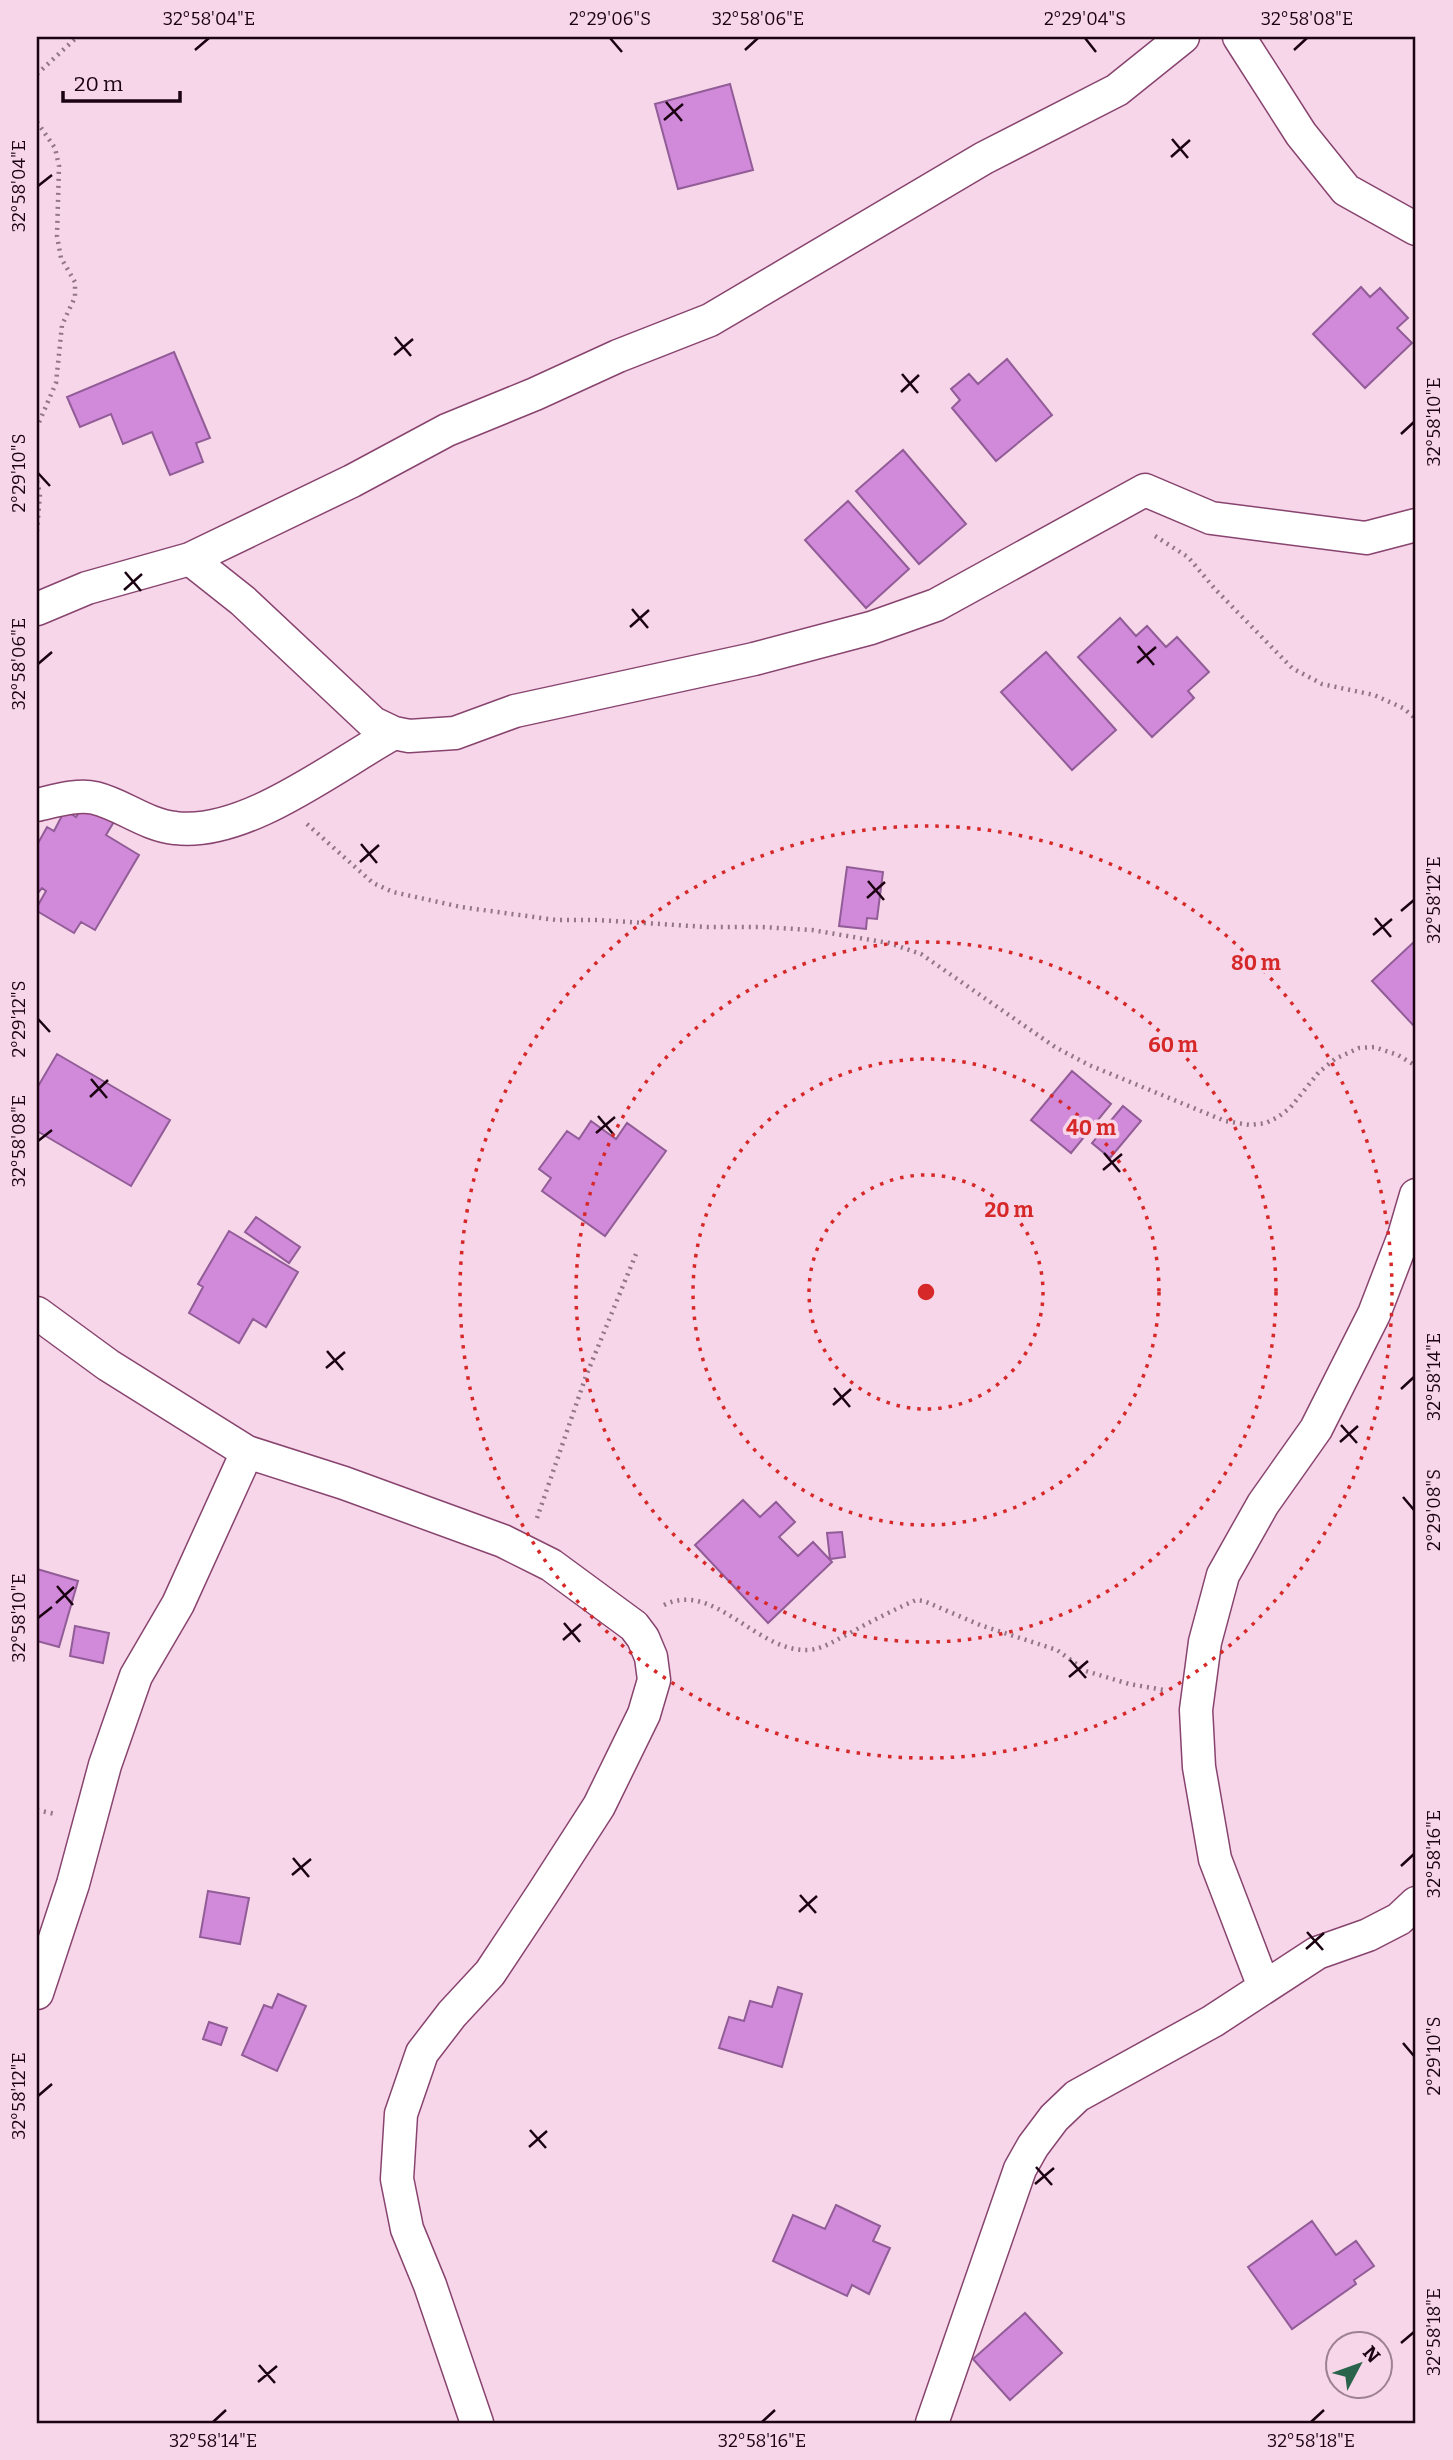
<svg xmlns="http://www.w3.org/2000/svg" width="1453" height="2460" font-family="Bitter,serif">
<rect width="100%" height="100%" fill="#f6d6e8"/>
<path fill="#d18ad9" stroke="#915c97" stroke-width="2" d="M730,84L753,170L678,189L655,104Z
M1361,287L1370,297L1380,288L1408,318L1397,328L1412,343L1365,388L1313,334Z
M174,352L210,438L196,443L203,462L170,475L152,432L123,444L111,414L80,427L67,397Z
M1007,359L1052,415L996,461L952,408L960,400L951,389L969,374L978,384Z
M903,450L966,524L919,564L856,491Z
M848,501L909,569L866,608L805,540Z
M1120,618L1136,636L1147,626L1166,647L1177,637L1209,672L1188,691L1194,698L1152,737L1078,657Z
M1046,652L1116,730L1072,770L1001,692Z
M85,802L115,820L106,835L139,855L95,930L81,922L74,933L37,911V907L46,891L42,888L37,894V845L47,827L54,831L65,810L76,817Z
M847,867L883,872L877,919L867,918L866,929L839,926Z
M1416,940V1023L1413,1025L1372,981Z
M57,1054L170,1120L131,1186L37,1131V1088Z
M1072,1071L1111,1104L1071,1153L1031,1120Z
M1123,1106L1141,1121L1110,1158L1092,1143Z
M591,1121L616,1139L627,1123L666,1151L605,1236L542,1191L551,1178L539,1169L567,1131L579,1139Z
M256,1217L300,1247L289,1263L245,1232Z
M229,1231L298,1272L266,1327L253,1319L239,1343L189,1313L203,1287L198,1284Z
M743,1500L760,1517L776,1502L795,1522L779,1537L798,1556L813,1542L832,1562L768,1623L695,1545Z
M842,1532L845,1557L830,1559L827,1533Z
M37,1569L78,1581L59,1647L37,1641Z
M75,1626L109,1633L103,1663L70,1656Z
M208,1891L249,1898L240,1944L200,1937Z
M778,1987L802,1994L782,2067L719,2048L729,2017L744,2021L750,2001L772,2007Z
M278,1994L306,2006L277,2071L242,2055L264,2005L272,2008Z
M209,2022L227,2028L221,2045L203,2039Z
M836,2205L880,2226L873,2241L890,2248L869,2294L852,2285L847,2296L773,2261L793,2215L825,2229Z
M1312,2221L1336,2255L1356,2241L1374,2266L1354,2280L1356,2284L1292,2329L1248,2267Z
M1025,2313L1062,2353L1010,2400L973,2359Z"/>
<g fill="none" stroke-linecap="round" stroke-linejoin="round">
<defs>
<path id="minor" d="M1239,37L1301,134L1346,190L1416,229
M190,559L243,601L373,723L394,733L409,736L455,733L515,711L754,659L871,628L936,605L1145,490L1211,518L1366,538L1416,525
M37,609L87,588L190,559L352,481L447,430L535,394L618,356L710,320L984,158L1117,90L1183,37
M37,805C55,801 77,794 95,798C123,805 146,825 175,828C245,837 334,766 394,733
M37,1313L108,1365L247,1452L344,1483L503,1541L551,1565L634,1626L643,1638L651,1657L654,1680L644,1714L599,1806L543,1893L490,1973L452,2014L422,2053L401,2114L397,2179L407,2229L430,2285L477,2423
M1264,1987L1215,1859L1199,1767L1196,1710L1205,1642L1223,1575L1263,1504L1316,1429L1374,1314L1404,1236L1416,1195
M37,1993L73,1884L105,1765L136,1676L178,1604L247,1452
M932,2423L1020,2169L1033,2146L1054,2118L1077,2096L1213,2021L1317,1953L1368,1935L1399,1919L1416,1903"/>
</defs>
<use href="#minor" stroke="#88446f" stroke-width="35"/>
<path stroke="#927686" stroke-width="4.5" stroke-dasharray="2 5" stroke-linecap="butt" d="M37,74L77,37
M37,122L55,148L59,166L57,236L61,258L75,282V297L62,325L56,383L37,427
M37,481L40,494L37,531
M1155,536L1188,557L1215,589L1292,668L1322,684L1374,695L1403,708L1416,719
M307,824L373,883L393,892L461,907L556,920H598L707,927H762L812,930L889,943L921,954L1055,1047L1089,1065L1225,1121L1250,1125L1266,1123L1278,1117L1290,1108L1319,1072L1335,1059L1359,1048L1374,1047L1398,1055L1416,1066
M537,1518L586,1376L636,1254
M664,1605C714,1580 756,1652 808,1650C823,1649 834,1641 848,1634C870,1622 893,1610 916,1600L924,1601L980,1625L1057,1650L1086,1671L1129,1684L1164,1690
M37,1810L55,1814"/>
<use href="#minor" stroke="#fff" stroke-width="32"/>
</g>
<path fill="none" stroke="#1b0312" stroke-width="2.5" d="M610,38L622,52M1085,38L1096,52M195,50L209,38M745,50L758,38M1294,50L1307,38M666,102L682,121M664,120L683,104M1172,139L1188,158M1171,157L1190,140M38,186L52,175M395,337L411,356M394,355L413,339M902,374L918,393M901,392L919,375M1401,434L1414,422M38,473L50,486M125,572L141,591M124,590L142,574M632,609L648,628M630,627L649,610M1138,646L1154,665M1137,663L1156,647M38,664L52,652M361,844L377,863M360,862L379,845M868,881L884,900M867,898L885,882M1401,911L1414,900M1375,918L1391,937M1373,935L1392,919M38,1019L50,1032M91,1079L107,1098M90,1097L108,1080M598,1116L614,1135M596,1133L615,1117M38,1141L52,1130M1104,1153L1120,1172M1103,1170L1122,1154M327,1351L343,1370M326,1368L345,1352M834,1388L850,1407M1401,1389L1414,1377M833,1405L851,1389M1341,1425L1357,1443M1340,1442L1358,1426M1403,1497L1414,1510M57,1586L73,1605M56,1603L74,1587M38,1618L52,1607M564,1623L580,1642M563,1640L581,1624M1070,1660L1086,1678M1069,1677L1088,1661M293,1858L309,1877M1401,1866L1414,1854M292,1875L311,1859M800,1895L816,1913M799,1912L817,1896M1307,1932L1323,1950M1306,1949L1324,1933M1403,2043L1414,2056M38,2096L52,2084M530,2130L546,2148M529,2147L547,2131M1036,2167L1052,2185M1035,2184L1054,2168M1401,2343L1414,2332M259,2365L275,2383M258,2382L277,2366M213,2422L226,2410M762,2422L775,2410M1311,2422L1324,2410"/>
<g fill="none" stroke="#d62828" stroke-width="3.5" stroke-dasharray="3.5 7">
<circle cx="926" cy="1292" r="117"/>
<circle cx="926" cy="1292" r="233"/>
<circle cx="926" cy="1292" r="350"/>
<circle cx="926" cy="1292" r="466"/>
</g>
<circle cx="926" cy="1292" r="10" fill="#d62828" stroke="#f6d6e8" stroke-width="3.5"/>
<g font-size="21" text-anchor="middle" font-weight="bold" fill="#d62828" stroke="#f6d6e8" stroke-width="7" stroke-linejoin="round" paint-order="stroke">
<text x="1256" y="970">80 m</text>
<text x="1173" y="1052">60 m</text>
<text x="1091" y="1135">40 m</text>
<text x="1009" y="1217">20 m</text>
</g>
<rect width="1453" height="2460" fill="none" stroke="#f6d6e8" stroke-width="77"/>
<g transform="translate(1359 2365) rotate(49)"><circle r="33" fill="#f6d6e8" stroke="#9e8292" stroke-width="2"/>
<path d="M0-5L12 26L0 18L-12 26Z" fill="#2b644c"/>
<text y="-10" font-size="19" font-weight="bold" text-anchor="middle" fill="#1b0312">N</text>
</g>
<path d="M63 91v10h117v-10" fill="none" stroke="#1b0312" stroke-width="3.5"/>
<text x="74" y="91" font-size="21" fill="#1b0312" stroke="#f6d6e8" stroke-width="5" paint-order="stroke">20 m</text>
<rect x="38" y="38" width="1376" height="2384" fill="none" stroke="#1b0312" stroke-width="2.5"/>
<g font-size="18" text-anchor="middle" fill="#1b0312">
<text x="209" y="25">32°58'04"E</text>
<text x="610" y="25">2°29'06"S</text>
<text x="758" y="25">32°58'06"E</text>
<text x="1085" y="25">2°29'04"S</text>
<text x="1307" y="25">32°58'08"E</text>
<text transform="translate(19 186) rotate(-90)" y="6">32°58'04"E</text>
<text transform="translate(1434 422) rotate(-90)" y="6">32°58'10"E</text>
<text transform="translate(19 473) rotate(-90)" y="6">2°29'10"S</text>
<text transform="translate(19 664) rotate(-90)" y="6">32°58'06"E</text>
<text transform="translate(1434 900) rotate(-90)" y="6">32°58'12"E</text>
<text transform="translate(19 1019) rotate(-90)" y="6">2°29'12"S</text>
<text transform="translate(19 1141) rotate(-90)" y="6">32°58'08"E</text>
<text transform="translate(1434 1377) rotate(-90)" y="6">32°58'14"E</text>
<text transform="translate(1434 1510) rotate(-90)" y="6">2°29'08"S</text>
<text transform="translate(19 1618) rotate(-90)" y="6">32°58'10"E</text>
<text transform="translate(1434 1854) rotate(-90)" y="6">32°58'16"E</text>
<text transform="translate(1434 2056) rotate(-90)" y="6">2°29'10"S</text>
<text transform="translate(19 2096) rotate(-90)" y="6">32°58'12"E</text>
<text transform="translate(1434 2332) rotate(-90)" y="6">32°58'18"E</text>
<text x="213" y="2447">32°58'14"E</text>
<text x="762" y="2447">32°58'16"E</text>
<text x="1311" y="2447">32°58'18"E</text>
</g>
</svg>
